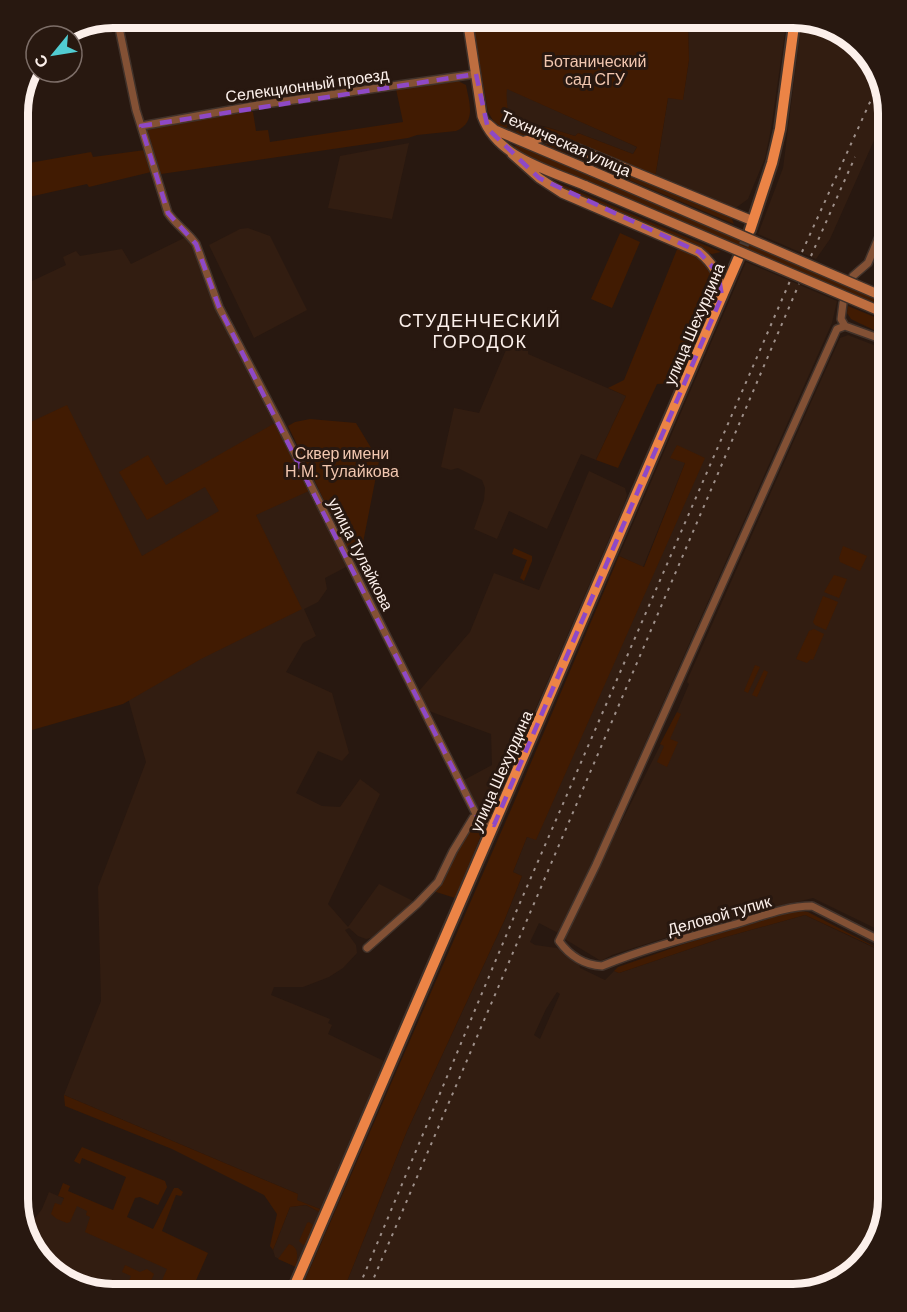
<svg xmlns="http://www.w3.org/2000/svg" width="907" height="1312" font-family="Barlow,sans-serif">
<rect width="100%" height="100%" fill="#281810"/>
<path fill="#321d11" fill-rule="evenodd" d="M688,18H787L771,129L765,158L748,199L737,207L731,208L655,178L668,98L683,99L689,60Z
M802,19L842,31L876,66L888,109L830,239L816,259L758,234L783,168Z
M506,88L637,147L633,154L578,133L575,136L544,126L522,125L518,127L515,134L506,130L509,123L506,103Z
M409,143L392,219L328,208L340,156Z
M248,228L270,236L307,310L254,338L209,245L240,229Z
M186,237L190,242L221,317L348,566L325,578L327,589L318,602L304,609L316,636L303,643L286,672L332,693L349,753L342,761L318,751L296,793L322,806L340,807L360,779L380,794L328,904L348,927L379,884L415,902L378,936L366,939L358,936L349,928L345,930L356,945L357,953L343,968L329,977L303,987H274L271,995L330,1019L328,1023L332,1025L328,1034L384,1061L320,1209L296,1200L298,1194L64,1095L101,1001L98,887L146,762L128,698L155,551L104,571L18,434V282L30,275L32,281L66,265L63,257L76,251L80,256L122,249L131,264Z
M746,262L837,301L832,323L560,934L539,923L530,942L535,945L557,948L579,962L580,968L605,980L614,971L619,973L722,938L805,915L889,955V1199L876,1247L841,1281L794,1294H342L407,1131L505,919L522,876L513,872L527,837L536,839L704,458L676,446L685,463L643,567L619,556ZM557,992L560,994L540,1039L534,1035L546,1009Z
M848,335L889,351V935L813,898L730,918L671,936L612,955L601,961L563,938L677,712L689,684L687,682L689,676L808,409L840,338Z
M509,343L528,351V354L626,396L596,460L581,454L547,529L509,511L497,539L474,529L484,500L485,488L482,480L458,468L451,470L441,467L454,408L479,413Z
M589,471L625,488L627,495L624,504L493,807L490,811L482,813L479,810L464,780L492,765L491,734L429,711L419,691L470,632L494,573L539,590Z
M49,1192L104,1216L172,1261L158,1294H108L65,1281L31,1246L26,1230L42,1209Z
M306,1205L319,1212L296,1267L275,1257L273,1250L290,1207Z"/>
<path fill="#411b02" d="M472,18H688L689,60L683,100L668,98L655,178L544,133L521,136L515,134L518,127C537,122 556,130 575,136L578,133L633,154L637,147L507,89C505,102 511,117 506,130L494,122L488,112Z
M458,81L466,85C469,102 477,122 456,131L417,135L408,138L161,174L146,134L147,129L150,127L248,111L253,112L256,131L268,130L270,142L403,122L396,89Z
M547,142L731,217L734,224L544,144Z
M519,145L862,291L878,301L877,304L859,298L521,154L514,148L515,146Z
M145,150L151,172L89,187L87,184L29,197L24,185L18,181V165L91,152L93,157Z
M544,177L721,252L712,254L563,191Z
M620,233L640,242L612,308L591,299Z
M678,247C697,254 712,262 713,285L674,383L657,384L618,468L596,460L626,396L608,388L624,380Z
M848,306L889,323V337L859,323L851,319L847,313Z
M67,405L142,556L219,511L205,487L147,520L119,472L148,455L166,485L275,423L311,490L256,515L302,609L201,659L123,704L18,734V428Z
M310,419L356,423L379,461L361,553L352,558L288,426L295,422Z
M677,445L705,458L536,840L527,837L513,872L522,876L505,919L407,1131L342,1294H299L512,807L619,556L644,567L685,463L670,458Z
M843,546L867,556L860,571L840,562L839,558Z
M514,548L532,556V561L524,581L520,578L527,560L512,554Z
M834,575L847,579L839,598L824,592Z
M823,596L838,602L826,630L815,625L813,622Z
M814,629L824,634L813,660L811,659L807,663L796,659L809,631Z
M755,665L760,667L748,693L744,691Z
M764,670L768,672L757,697L752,695Z
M677,712L681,714L670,739L678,742L667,767L657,762L664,746L660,744Z
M474,824L481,828L482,833L455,898L433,891C445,869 455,841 474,824Z
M802,911L808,912L885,952L805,915L722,938L619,973L614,971L618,967L684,944L788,913Z
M64,1095L298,1194L297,1200L320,1209L319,1212L306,1205L290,1207L273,1250L270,1246L277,1214L264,1195L172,1149L65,1106Z
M82,1147L165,1181L167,1187L158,1205L140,1197L135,1198L127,1217L153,1229L174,1188H178L183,1192L181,1196L176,1195L162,1231L208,1253L190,1294H156L167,1269L85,1232L90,1217L86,1215L87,1211L77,1206L70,1222L67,1223L57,1219L51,1214L55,1203L61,1205L64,1198L58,1196L63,1183L70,1186L68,1191L113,1210L126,1177L82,1158L80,1164L74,1161Z
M309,1222L313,1225L306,1244L303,1245L299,1241L307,1223Z
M289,1244C300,1248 297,1257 296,1267L278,1259Z
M125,1265L140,1272L147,1269L154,1274L145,1294H129V1288L134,1289L135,1285L129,1281L131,1276L122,1272Z"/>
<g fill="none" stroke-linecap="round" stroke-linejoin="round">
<path stroke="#483831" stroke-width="10" stroke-dasharray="10 5" stroke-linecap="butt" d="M738,259L750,230"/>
<defs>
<path id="minor" d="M117,18L136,110L168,213C176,225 188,232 196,244L219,307L280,424L477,816L494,825
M141,126L258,105L476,74
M853,276L868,263L889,213
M843,303L841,319L845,326
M889,945L812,906C787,906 762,916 739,923C693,936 646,948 602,966C584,965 569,955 559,941L596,865L837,329L845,326L889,342
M367,948L417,904L438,882L453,851L473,818L477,816"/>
<path id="secondary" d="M467,18L482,116C497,158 549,170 586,186
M488,124L495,130L592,171
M525,141L543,137L554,139L753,221
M512,154L539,178L562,193L699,252C714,264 720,276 722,296"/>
<path id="primary" d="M750,230L772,163L780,129L795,18
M291,1294L738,259"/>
</defs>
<use href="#minor" stroke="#41322a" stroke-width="10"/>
<use href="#secondary" stroke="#41322a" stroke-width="12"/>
<use href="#primary" stroke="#41322a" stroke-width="14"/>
<use href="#minor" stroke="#835135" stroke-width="7"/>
<use href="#secondary" stroke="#be6e40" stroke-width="9"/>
<use href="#primary" stroke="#ec8446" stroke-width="10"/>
<path stroke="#9e908a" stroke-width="2" stroke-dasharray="3 6" stroke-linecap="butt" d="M802,252L880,80
M811,256L855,157
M356,1294L516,912L790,281
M367,1294L799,284"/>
<defs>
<path id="secondary-bridge" d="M592,171L889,299
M586,186L889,315"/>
</defs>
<use href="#secondary-bridge" stroke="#41322a" stroke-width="12" stroke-linecap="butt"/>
<use href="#secondary-bridge" stroke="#be6e40" stroke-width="9"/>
</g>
<path fill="none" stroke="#8e49c6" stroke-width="4.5" stroke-dasharray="12 8" stroke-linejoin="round" d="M476,74L488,129L539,178L699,252L718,273L722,296L494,825L477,816L219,307L196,244L168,213L141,126Z"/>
<g text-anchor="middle" stroke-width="6" stroke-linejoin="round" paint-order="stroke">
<g font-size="16" fill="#f2c7b0" stroke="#281810">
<text x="595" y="67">Ботанический<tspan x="595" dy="18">сад СГУ</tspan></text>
<text x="342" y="459">Сквер имени<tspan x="342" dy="18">Н.М. Тулайкова</tspan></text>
</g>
<g font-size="16" fill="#fcf0eb" stroke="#281810">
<text transform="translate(307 85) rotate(-8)" y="6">Селекционный проезд</text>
<text transform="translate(566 143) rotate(24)" y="6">Техническая улица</text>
<text transform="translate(694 324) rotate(-67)" y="6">улица Шехурдина</text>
<text transform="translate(361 554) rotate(63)" y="6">улица Тулайкова</text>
<text transform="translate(501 771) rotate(-66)" y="6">улица Шехурдина</text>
<text transform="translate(719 915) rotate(-16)" y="6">Деловой тупик</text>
</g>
<g font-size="18" letter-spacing="1.5" fill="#fcf0eb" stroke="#281810">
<text x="480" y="327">СТУДЕНЧЕСКИЙ<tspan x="480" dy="21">ГОРОДОК</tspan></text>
</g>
</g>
<path d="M0 0H907V1312H0ZM113 28H793A85 85 0 0 1 878 113V1199A85 85 0 0 1 793 1284H113A85 85 0 0 1 28 1199V113A85 85 0 0 1 113 28Z" fill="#281810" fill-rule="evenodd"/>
<path fill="none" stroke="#fcf0eb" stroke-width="8" d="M113 28H793A85 85 0 0 1 878 113V1199A85 85 0 0 1 793 1284H113A85 85 0 0 1 28 1199V113A85 85 0 0 1 113 28Z"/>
<g transform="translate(54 54) rotate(240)"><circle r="28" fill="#281810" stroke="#7d6e68" stroke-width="1.5"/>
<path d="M0-4.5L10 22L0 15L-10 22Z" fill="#51ccd2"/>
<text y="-9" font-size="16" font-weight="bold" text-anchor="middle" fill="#fcf0eb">С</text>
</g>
</svg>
